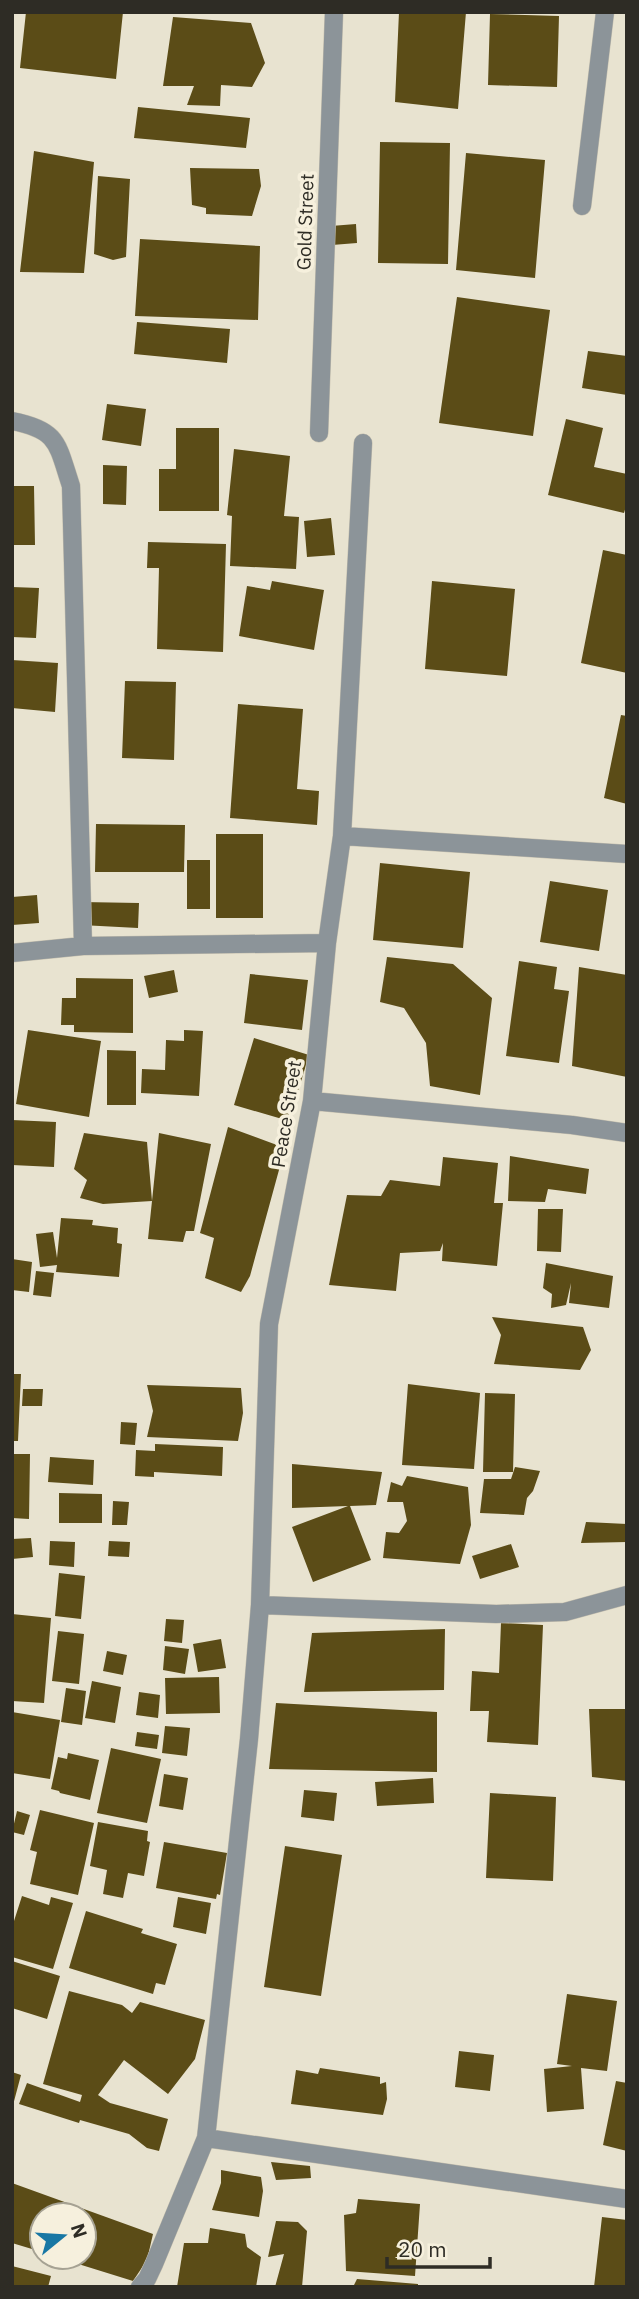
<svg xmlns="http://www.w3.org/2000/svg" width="639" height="2299" font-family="'IBM Plex Sans',sans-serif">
<rect width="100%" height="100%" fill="#e8e3d0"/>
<path fill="#5b4c17" d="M26,12H123L116,79L20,68Z
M399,12H466L458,109L395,102Z
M490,14L559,16L557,87L488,85Z
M173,17L251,23L265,63L252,87L221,85L220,106L187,105L194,86H163Z
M138,107L250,118L246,148L134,138Z
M380,142L450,143L448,264L378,263Z
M34,151L94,162L84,273L20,272Z
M466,153L545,160L535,278L456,270Z
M190,168L259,169L261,186L252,216L206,214V208L192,205Z
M98,176L130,179L126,257L113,260L94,254Z
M356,224L357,243L332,245L331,226Z
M140,239L260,246L258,320L135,316Z
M457,297L550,310L533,436L439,423Z
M137,322L230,329L227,363L134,354Z
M588,351L627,356V395L582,388Z
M107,404L146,409L141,446L102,440Z
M566,419L603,428L594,467L627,474V503L624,513L548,495Z
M176,428H219V511H159V469H176Z
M234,449L290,456L284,516L299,517L296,569L230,566L232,516L227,515Z
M103,465L127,466L126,505L103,504Z
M12,486H34L35,545H12Z
M331,518L335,555L307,557L304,521Z
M148,542L226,544L223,652L157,649L159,568H147Z
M603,550L627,555V673L581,663Z
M272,581L324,590L314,650L239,636L247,586L270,590Z
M432,581L515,589L507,676L425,669Z
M12,587L39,588L36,638L12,637Z
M12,660L58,663L55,712L12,708Z
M125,681L176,682L174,760L122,758Z
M238,704L303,709L297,789L319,791L317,825L230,818Z
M621,715L627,716V804L604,798Z
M96,824L185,825L184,872H95Z
M216,834H263V918H216Z
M187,860H210V909H187Z
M380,863L470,872L463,948L373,940Z
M550,881L608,890L599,951L540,942Z
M37,895L39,923L12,925V897Z
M82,902L139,903L138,928L81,925Z
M387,957L453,964L492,998L480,1095L430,1086L426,1043L404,1008L380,1002Z
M519,961L557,967L554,989L569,991L559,1063L506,1056Z
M579,967L627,975V1077L572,1066Z
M174,970L178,992L149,998L144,976Z
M250,974L308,980L302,1030L244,1023Z
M76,978L133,979V1033L74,1032V1025H61L62,998H76Z
M28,1030L101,1041L89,1117L16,1104Z
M184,1030L203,1031L199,1096L141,1093L142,1069L165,1070L166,1040L184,1041Z
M254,1038L309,1055L289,1121L234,1105Z
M107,1050L136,1051V1105H107Z
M12,1120L56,1122L54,1167L12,1165Z
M228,1127L285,1148L250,1276L241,1292L205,1278L214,1238L200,1233Z
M84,1133L147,1142L152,1201L159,1133L211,1144L194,1231H186L183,1242L148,1239L152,1201L103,1204L80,1198L87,1180L74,1169Z
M510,1156L589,1169L586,1194L548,1189L545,1202L508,1201Z
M443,1157L498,1163L494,1203H503L497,1266L442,1261L443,1243L440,1251L400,1253L396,1291L329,1285L347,1195L381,1196L390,1180L440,1186Z
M538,1209H563L561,1252L537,1251Z
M61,1218L93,1220L92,1225L118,1228L117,1243L122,1244L119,1277L56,1272L57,1265L40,1267L36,1234L53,1232L57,1258Z
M12,1259L32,1262L29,1292L12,1290Z
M546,1263L613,1276L609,1308L569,1303L571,1283L566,1305L551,1308L552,1294L543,1288Z
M36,1271L54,1273L51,1297L33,1295Z
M492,1317L583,1327L591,1350L580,1370L494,1364L501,1335Z
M12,1374H21L18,1441H12Z
M408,1384L480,1393L474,1469L402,1465Z
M147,1385L241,1388L243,1413L238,1441L147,1437L153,1411Z
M23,1389H43L42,1406H22Z
M485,1393L515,1394L513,1472H483Z
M121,1422L137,1423L135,1445L120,1444Z
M155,1444L223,1447L222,1476L154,1472V1477L135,1476L136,1450L155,1451Z
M12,1454H30L29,1519L12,1518Z
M50,1457L94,1460L93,1485L48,1482Z
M292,1464L382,1472L376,1505L350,1506L371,1560L313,1582L292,1527L348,1506L292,1508Z
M515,1467L540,1471L533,1491L527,1498L524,1515L480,1513L484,1479H511Z
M407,1476L468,1487L471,1525L460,1564L383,1558L386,1532L399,1533L407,1521L403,1502H387L391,1482L402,1486Z
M59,1493L102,1494V1523H59Z
M113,1501L129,1502L127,1525H112Z
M586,1522L627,1524V1542L581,1543Z
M31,1538L33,1557L12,1559V1539Z
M50,1541L75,1542L74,1567L49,1565Z
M109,1541L130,1542L129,1557L108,1556Z
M511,1544L519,1567L480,1579L472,1556Z
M59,1573L85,1576L81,1619L55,1616Z
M12,1614L51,1618L44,1703L12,1701Z
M166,1619L184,1620L182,1643L164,1641Z
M501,1623L543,1625L538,1745L487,1742L489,1711H470L472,1671L499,1673Z
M445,1629L444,1690L304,1692L312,1633Z
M58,1631L84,1634L79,1684L52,1681Z
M221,1639L226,1668L198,1672L193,1644Z
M165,1646L189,1649L185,1674L163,1670Z
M107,1651L127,1655L123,1675L103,1671Z
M219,1677L220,1713L166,1714L165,1678Z
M92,1681L121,1687L115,1723L85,1718Z
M66,1688L86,1691L82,1725L61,1722Z
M139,1692L160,1695L158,1718L136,1715Z
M276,1703L437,1712V1772L269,1769Z
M589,1709H627V1781L592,1777Z
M12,1712L60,1720L50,1779L12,1773Z
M165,1726L190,1728L187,1756L162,1753Z
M137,1732L159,1735L157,1749L135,1746Z
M111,1748L161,1759L147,1823L97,1813Z
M68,1753L99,1760L90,1800L60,1793L59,1791L51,1789L58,1757L67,1759Z
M164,1774L188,1778L183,1810L159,1806Z
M433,1778L434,1803L377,1806L375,1782Z
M304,1790L337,1793L334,1821L301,1817Z
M490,1793L556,1797L553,1881L486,1878Z
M40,1810L94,1823L78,1895L30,1884L37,1852L30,1850Z
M17,1811L30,1815L24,1835L12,1832Z
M98,1822L148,1831L147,1841L150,1842L144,1876L128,1873L123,1898L103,1894L107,1870L90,1866Z
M164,1842L227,1853L220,1895L217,1894L216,1899L156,1888Z
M285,1846L342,1855L321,1996L264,1987Z
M22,1896L49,1905L51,1897L73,1903L53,1969L12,1957V1921H14Z
M178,1897L211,1903L206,1934L173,1927Z
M86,1911L143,1929L141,1933L177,1944L165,1985L156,1983L153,1994L69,1968Z
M12,1961L60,1976L47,2019L12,2008Z
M69,1991L122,2005L132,2013L140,2002L205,2020L195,2059L168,2094L124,2060L98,2095L110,2103L168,2119L159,2151L147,2148L129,2134L80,2120L79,2123L19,2104L27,2083L80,2102L82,2095L43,2084Z
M567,1994L617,2001L607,2071L581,2068L584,2109L547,2112L544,2069L572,2066L557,2064Z
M459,2051L494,2055L490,2091L455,2087Z
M320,2068L380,2077V2084L386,2082L387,2099L383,2115L291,2104L296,2070L318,2074Z
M12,2072L21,2075L13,2105H12Z
M616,2081L627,2083V2151L603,2145Z
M271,2162L310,2166L311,2178L276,2180Z
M221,2170L261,2177L263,2191L259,2217L212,2210L221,2183Z
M12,2183L153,2234L147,2260L133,2281L59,2258L84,2257V2215H42V2252L12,2243Z
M358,2199L420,2204L415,2276L346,2271L344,2215L356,2213Z
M602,2217L627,2220V2287H594Z
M276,2221L298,2222L307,2231L302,2287H275L284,2254L268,2257Z
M210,2228L245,2234L247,2247L261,2257L256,2287H177L184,2243H208Z
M12,2266L51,2276L48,2287H12Z
M357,2279L418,2284V2287H353Z"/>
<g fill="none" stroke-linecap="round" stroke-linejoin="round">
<defs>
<path id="minor" d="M582,206L605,12
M12,421C59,430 57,444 71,486L83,946
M319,433L334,12
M342,836L627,854
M327,943L342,836L363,443
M12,953L83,946L327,943L312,1101L269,1324L260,1605
M312,1101L572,1125L627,1133
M206,2138L249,1739L260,1605L496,1614L565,1612L627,1595
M140,2287L147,2279L154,2264L206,2138L627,2199"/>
</defs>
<use href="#minor" stroke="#c3beae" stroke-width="19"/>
<use href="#minor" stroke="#8c9499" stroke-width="18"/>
</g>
<g text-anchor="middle" stroke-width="7" stroke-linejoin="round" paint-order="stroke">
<g font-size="19" fill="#2e2c25" stroke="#f6f0dd">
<text transform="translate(305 222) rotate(-88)" y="7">Gold Street</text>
<text transform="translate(286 1114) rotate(-81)" y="7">Peace Street</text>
</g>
</g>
<rect width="639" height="2299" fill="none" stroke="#2e2c25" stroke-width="28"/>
<g transform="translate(63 2236) rotate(72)"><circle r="33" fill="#f6f0dd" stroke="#a6a293" stroke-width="2"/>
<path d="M0-5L12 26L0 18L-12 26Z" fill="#1877a4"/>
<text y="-10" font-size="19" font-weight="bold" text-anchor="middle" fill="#2e2c25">N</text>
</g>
<path d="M387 2257v10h103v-10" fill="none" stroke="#2e2c25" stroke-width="3.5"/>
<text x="398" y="2257" font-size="21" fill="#2e2c25" stroke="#f6f0dd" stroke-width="5" paint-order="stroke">20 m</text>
</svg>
